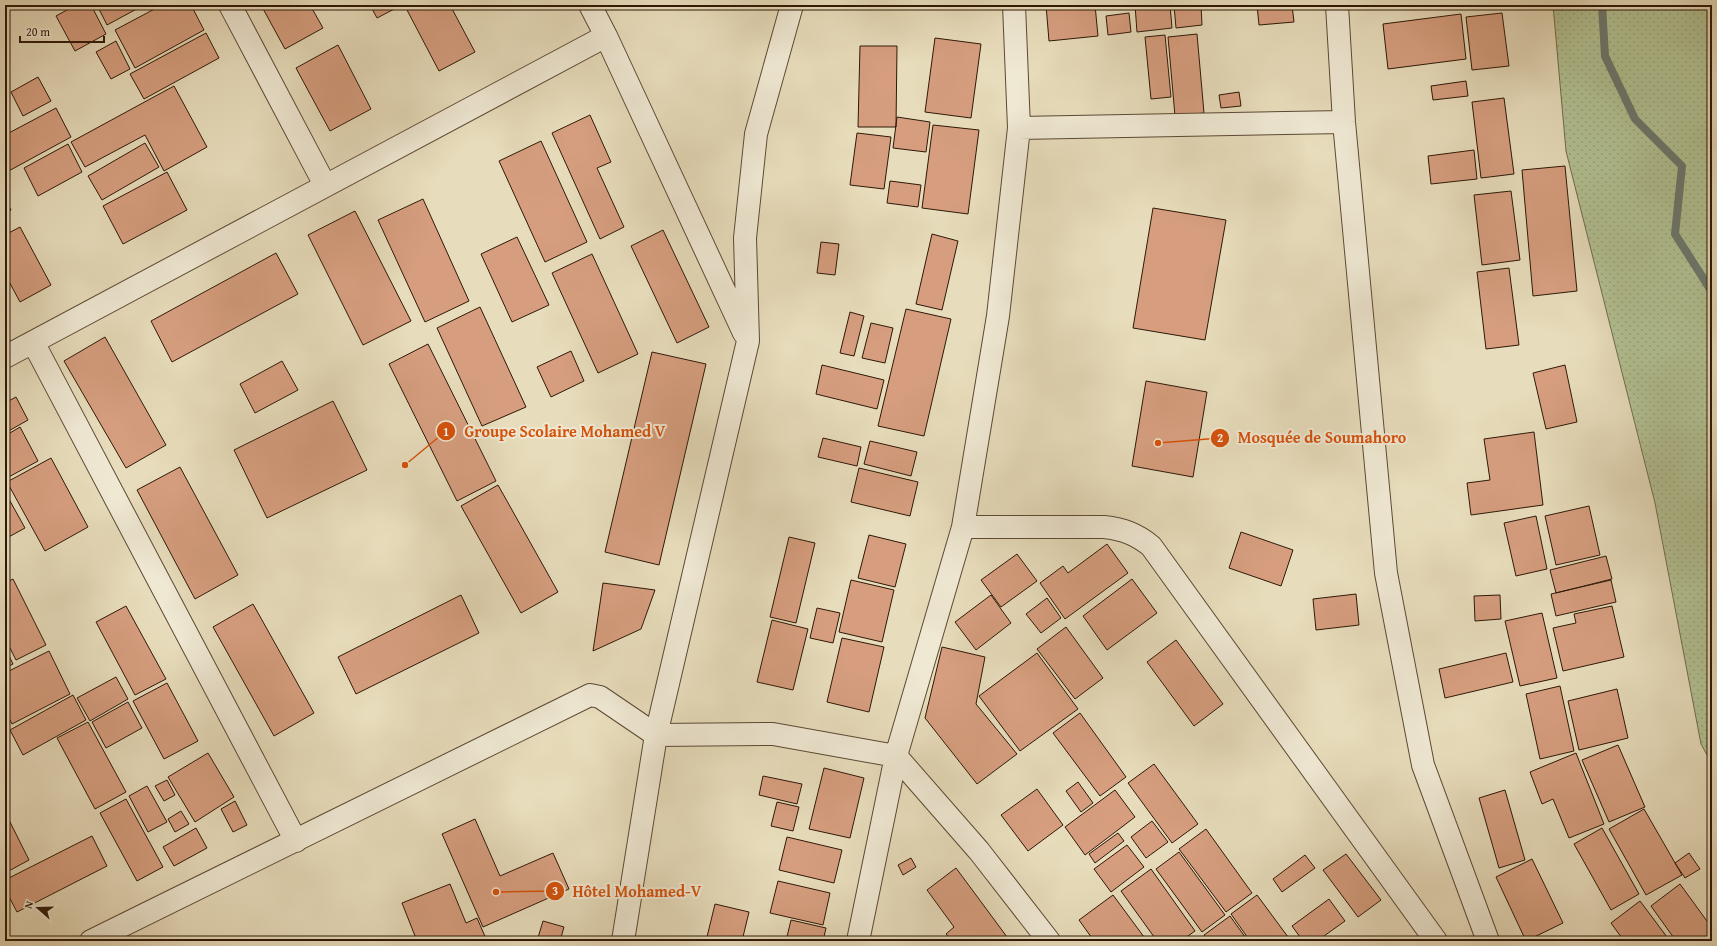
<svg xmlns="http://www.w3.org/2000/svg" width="1717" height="946" font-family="'Gentium Book Plus',serif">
<defs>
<pattern id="grass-dots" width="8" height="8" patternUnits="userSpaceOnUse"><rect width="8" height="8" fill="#b2c193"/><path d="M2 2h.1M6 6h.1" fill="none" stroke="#99a57d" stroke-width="1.8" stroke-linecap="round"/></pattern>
</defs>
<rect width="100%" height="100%" fill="#e7dcbb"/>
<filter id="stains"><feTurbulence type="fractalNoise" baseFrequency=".005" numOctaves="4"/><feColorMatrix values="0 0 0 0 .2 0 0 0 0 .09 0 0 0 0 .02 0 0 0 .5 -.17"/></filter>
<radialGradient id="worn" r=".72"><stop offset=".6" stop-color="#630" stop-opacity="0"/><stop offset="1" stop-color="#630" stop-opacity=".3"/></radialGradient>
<path fill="url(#grass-dots)" stroke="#706c4d" d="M1553,5H1712V764L1701,744L1655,503L1566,151Z"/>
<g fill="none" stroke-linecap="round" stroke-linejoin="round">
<path stroke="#6d796f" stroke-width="8" d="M1602,5L1605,56L1635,119L1682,166L1675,234L1712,292"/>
</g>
<path fill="#d69e7f" stroke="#2e1807" d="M76,5H91L106,34L75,51L56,16Z
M97,5H144L107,25Z
M162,5H191L204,30L135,68L115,30Z
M261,5H310L323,28L285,49Z
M370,5H402L377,18Z
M417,5H450L475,52L439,71L407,10Z
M1046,5H1095L1098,36L1049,41Z
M1135,5H1170L1172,28L1137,32Z
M1174,5H1201L1202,25L1176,28Z
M1257,5H1292L1294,22L1259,25Z
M1129,13L1131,32L1108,35L1106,16Z
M1502,13L1509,66L1472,70L1466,17Z
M1461,14L1466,59L1388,69L1383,24Z
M206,33L219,58L144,99L130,74Z
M1197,34L1204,113L1175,116L1168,37Z
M1165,35L1171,97L1151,99L1145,37Z
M935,38L981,44L971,118L925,112Z
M116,41L130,69L111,79L96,52Z
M338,45L371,109L330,131L296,68Z
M860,46H897L896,127H858Z
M38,77L51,101L23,116L11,92Z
M1466,81L1468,96L1433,100L1431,86Z
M174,86L207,147L164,171L145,135L85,167L71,142Z
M1239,92L1241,106L1221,108L1219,95Z
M1504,98L1514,174L1481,178L1472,102Z
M56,108L71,137L5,173V135Z
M590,115L611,162L597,168L624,227L600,239L552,133Z
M897,117L930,122L926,152L893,148Z
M933,125L979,130L968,214L922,208Z
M857,133L891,137L884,189L850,185Z
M541,141L587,242L545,262L499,161Z
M145,143L159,167L102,200L88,176Z
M68,144L82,172L38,196L24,168Z
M1474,150L1477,179L1431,184L1428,156Z
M1565,166L1577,291L1533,296L1522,170Z
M167,172L187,210L123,244L103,206Z
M890,181L921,185L918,207L887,203Z
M1511,191L1520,260L1482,265L1474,195Z
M5,199L11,210L5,213Z
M423,199L469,301L425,322L378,220Z
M1153,208L1226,220L1205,340L1133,328Z
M355,211L411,321L363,345L308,235Z
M20,227L51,285L20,302L5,274V235Z
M663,230L709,327L677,343L631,246Z
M932,234L958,241L942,310L916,304Z
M517,237L549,305L512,322L481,254Z
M821,242L839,244L835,275L817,273Z
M276,253L298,294L172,362L151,321Z
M592,254L638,354L598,373L552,273Z
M1509,268L1519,345L1486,349L1477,272Z
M480,307L526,407L482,426L437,328Z
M906,309L951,319L924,436L878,426Z
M850,312L864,316L854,356L840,353Z
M871,323L893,328L885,363L862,358Z
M105,337L166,445L126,468L64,361Z
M428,344L496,481L457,501L389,364Z
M571,351L584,381L551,397L537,367Z
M652,352L706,364L659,565L605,552Z
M282,361L298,390L255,413L240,384Z
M822,365L884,380L877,409L816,394Z
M1565,365L1577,422L1546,429L1533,373Z
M1146,381L1207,392L1193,477L1132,466Z
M16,397L28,420L5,433V403Z
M333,401L367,470L267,518L234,450Z
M20,427L38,461L5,479V436Z
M1534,432L1543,505L1471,515L1467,483L1490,480L1484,439Z
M823,438L861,447L857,466L818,457Z
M870,441L917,452L911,476L864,464Z
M51,458L88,527L45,551L7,482Z
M180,467L238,575L195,599L137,490Z
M859,468L918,482L910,516L851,502Z
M498,485L558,592L521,613L461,506Z
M5,492L25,528L5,539Z
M1589,506L1600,555L1556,565L1545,516Z
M1536,516L1547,569L1516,576L1504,523Z
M1241,532L1293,550L1281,586L1229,568Z
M869,535L906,544L895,587L858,578Z
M789,537L815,543L796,623L770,617Z
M1107,544L1128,573L1065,619L1040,583L1063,566L1068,573Z
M1017,554L1037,581L1001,607L981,580Z
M1606,556L1612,579L1556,593L1550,570Z
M13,579L46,645L16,660L5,638V583Z
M1132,579L1157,613L1107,650L1083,616Z
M851,580L894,590L882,642L839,632Z
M1611,580L1616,602L1556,616L1551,594Z
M603,583L655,590L641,629L593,651Z
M1356,594L1359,625L1316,630L1313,599Z
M461,595L479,633L356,694L338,657Z
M991,595L1011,623L976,650L955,622Z
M1500,595L1501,619L1475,621L1474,596Z
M1047,598L1061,618L1041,633L1026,614Z
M253,604L314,713L274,736L213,627Z
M126,606L166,679L135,695L96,622Z
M1612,606L1624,657L1563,671L1553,628L1576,623L1574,614Z
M817,608L840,613L833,643L810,638Z
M1542,613L1557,678L1520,686L1505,621Z
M772,620L808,629L793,690L757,682Z
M1066,627L1103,678L1075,699L1037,649Z
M842,638L884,647L869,712L827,702Z
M1176,640L1223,704L1194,726L1147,662Z
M942,647L985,657L976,704L1017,754L977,784L925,718Z
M5,648L13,664L5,668Z
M49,651L70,694L12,724L5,710V673Z
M1037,653L1078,709L1020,751L979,696Z
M1506,653L1513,682L1445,698L1439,669Z
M116,677L128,699L90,721L77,698Z
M167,683L198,741L164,759L133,701Z
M1560,686L1574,751L1540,759L1526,694Z
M1617,689L1628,738L1579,750L1568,701Z
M73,695L86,720L23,755L10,730Z
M128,702L142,728L106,748L92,722Z
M1080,713L1126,777L1100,796L1053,733Z
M88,722L126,792L95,809L57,738Z
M1618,745L1645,807L1609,822L1582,760Z
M208,753L234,797L195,822L168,777Z
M1576,753L1604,824L1569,838L1553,799L1542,804L1530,772Z
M1154,764L1198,824L1172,843L1128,783Z
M824,768L864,778L850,838L809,829Z
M763,776L802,784L797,804L759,795Z
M167,780L175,795L164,801L155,786Z
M1078,782L1093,803L1081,812L1066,791Z
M147,786L167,822L148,832L129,796Z
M1037,789L1063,825L1028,851L1001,815Z
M1115,790L1135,817L1085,855L1065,827Z
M1505,790L1525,860L1499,868L1479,798Z
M126,799L163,867L137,881L100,813Z
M235,801L247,825L233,832L221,809Z
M777,802L799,807L793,831L771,826Z
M1644,809L1682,875L1646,895L1609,829Z
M181,811L189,824L175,832L168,819Z
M5,812L29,860L5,873Z
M475,819L500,876L553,853L569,889L483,927L442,834Z
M1152,821L1168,842L1146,858L1131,837Z
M196,828L207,848L174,866L163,847Z
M1602,828L1639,894L1611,910L1574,844Z
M1206,829L1252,893L1226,912L1179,849Z
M1118,833L1124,841L1095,863L1089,854Z
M92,836L107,866L17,912L5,889V880Z
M787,837L842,850L834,883L779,870Z
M1127,845L1144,867L1111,892L1094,869Z
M1179,852L1225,915L1202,932L1156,869Z
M1689,853L1700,869L1685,878L1675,863Z
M1346,854L1381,900L1358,917L1323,870Z
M1305,855L1315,868L1282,892L1273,879Z
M911,858L916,867L903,875L898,865Z
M1532,859L1563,923L1526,941L1496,877Z
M956,868L1010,941H952L946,934L954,927L927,890Z
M1151,869L1195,931L1181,941H1157L1121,891Z
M778,881L830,893L823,925L770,913Z
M450,884L466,923L477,918L487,941H417L402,903Z
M1680,884L1712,928V941H1676L1651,906Z
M1113,895L1147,941H1094L1079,920Z
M1257,895L1291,941H1250L1231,914Z
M1329,899L1345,921L1317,941H1303L1292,926Z
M1640,901L1670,941H1624L1611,923Z
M715,904L749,912L742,941H706Z
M1230,916L1248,941H1208L1204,935Z
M791,920L826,928L823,941H786Z
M543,921L564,927L560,941H537Z"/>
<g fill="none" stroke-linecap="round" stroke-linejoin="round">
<defs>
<path id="street" d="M230,5L325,185
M590,5L606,36L744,333
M1337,5L1344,122L1386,573L1423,765L1488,941
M1019,128L1344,122
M33,342L296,841
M5,357L606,36
M963,527H1104C1123,529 1136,534 1151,546L1436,941
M91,941L590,695L600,697L656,735L773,734L896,756L979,851L1049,941
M623,941L656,735L748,341L745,238L756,134L792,5
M858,941L896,756L963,527L998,316L1019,128L1014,5"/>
</defs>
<use href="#street" stroke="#5c4934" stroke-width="24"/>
<use href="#street" stroke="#efe8d3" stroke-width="22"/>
</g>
<path fill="none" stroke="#d5520c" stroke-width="1.5" d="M405 465L446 431M1158 443L1220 438M496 892L555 891"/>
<g fill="#d5520c" stroke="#efe8d3" stroke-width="1.5">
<circle cx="405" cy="465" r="4"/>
<circle cx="1158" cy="443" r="4"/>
<circle cx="496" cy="892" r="4"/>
<circle cx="446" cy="431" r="10"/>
<circle cx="1220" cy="438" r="10"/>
<circle cx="555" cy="891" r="10"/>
</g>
<g font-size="12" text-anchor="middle" font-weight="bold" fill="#fff">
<text x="446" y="436">1</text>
<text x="1220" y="442">2</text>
<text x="555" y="895">3</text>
</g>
<g font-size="16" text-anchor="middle" font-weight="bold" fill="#d5520c" stroke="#efe8d3" stroke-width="4" stroke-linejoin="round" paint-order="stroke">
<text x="565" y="437">Groupe Scolaire Mohamed V</text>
<text x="1322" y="443">Mosquée de Soumahoro</text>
<text x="637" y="897">Hôtel Mohamed-V</text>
</g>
<rect width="1717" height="946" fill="none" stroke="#e7dcbb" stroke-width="20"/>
<rect x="6" y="6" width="1705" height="934" fill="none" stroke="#2e1807" stroke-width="2"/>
<rect x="10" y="10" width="1697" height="926" fill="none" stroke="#2e1807"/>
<g transform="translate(38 908) rotate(290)" stroke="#efe8d3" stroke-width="3" paint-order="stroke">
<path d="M0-3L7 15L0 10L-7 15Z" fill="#2e1807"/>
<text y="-6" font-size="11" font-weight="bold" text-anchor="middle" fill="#2e1807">N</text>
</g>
<path d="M20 36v6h84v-6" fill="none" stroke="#2e1807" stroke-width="2"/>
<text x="26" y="36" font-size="12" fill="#2e1807" stroke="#efe8d3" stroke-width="3" paint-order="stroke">20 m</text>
<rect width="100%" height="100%" filter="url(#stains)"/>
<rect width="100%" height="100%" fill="url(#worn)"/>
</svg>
